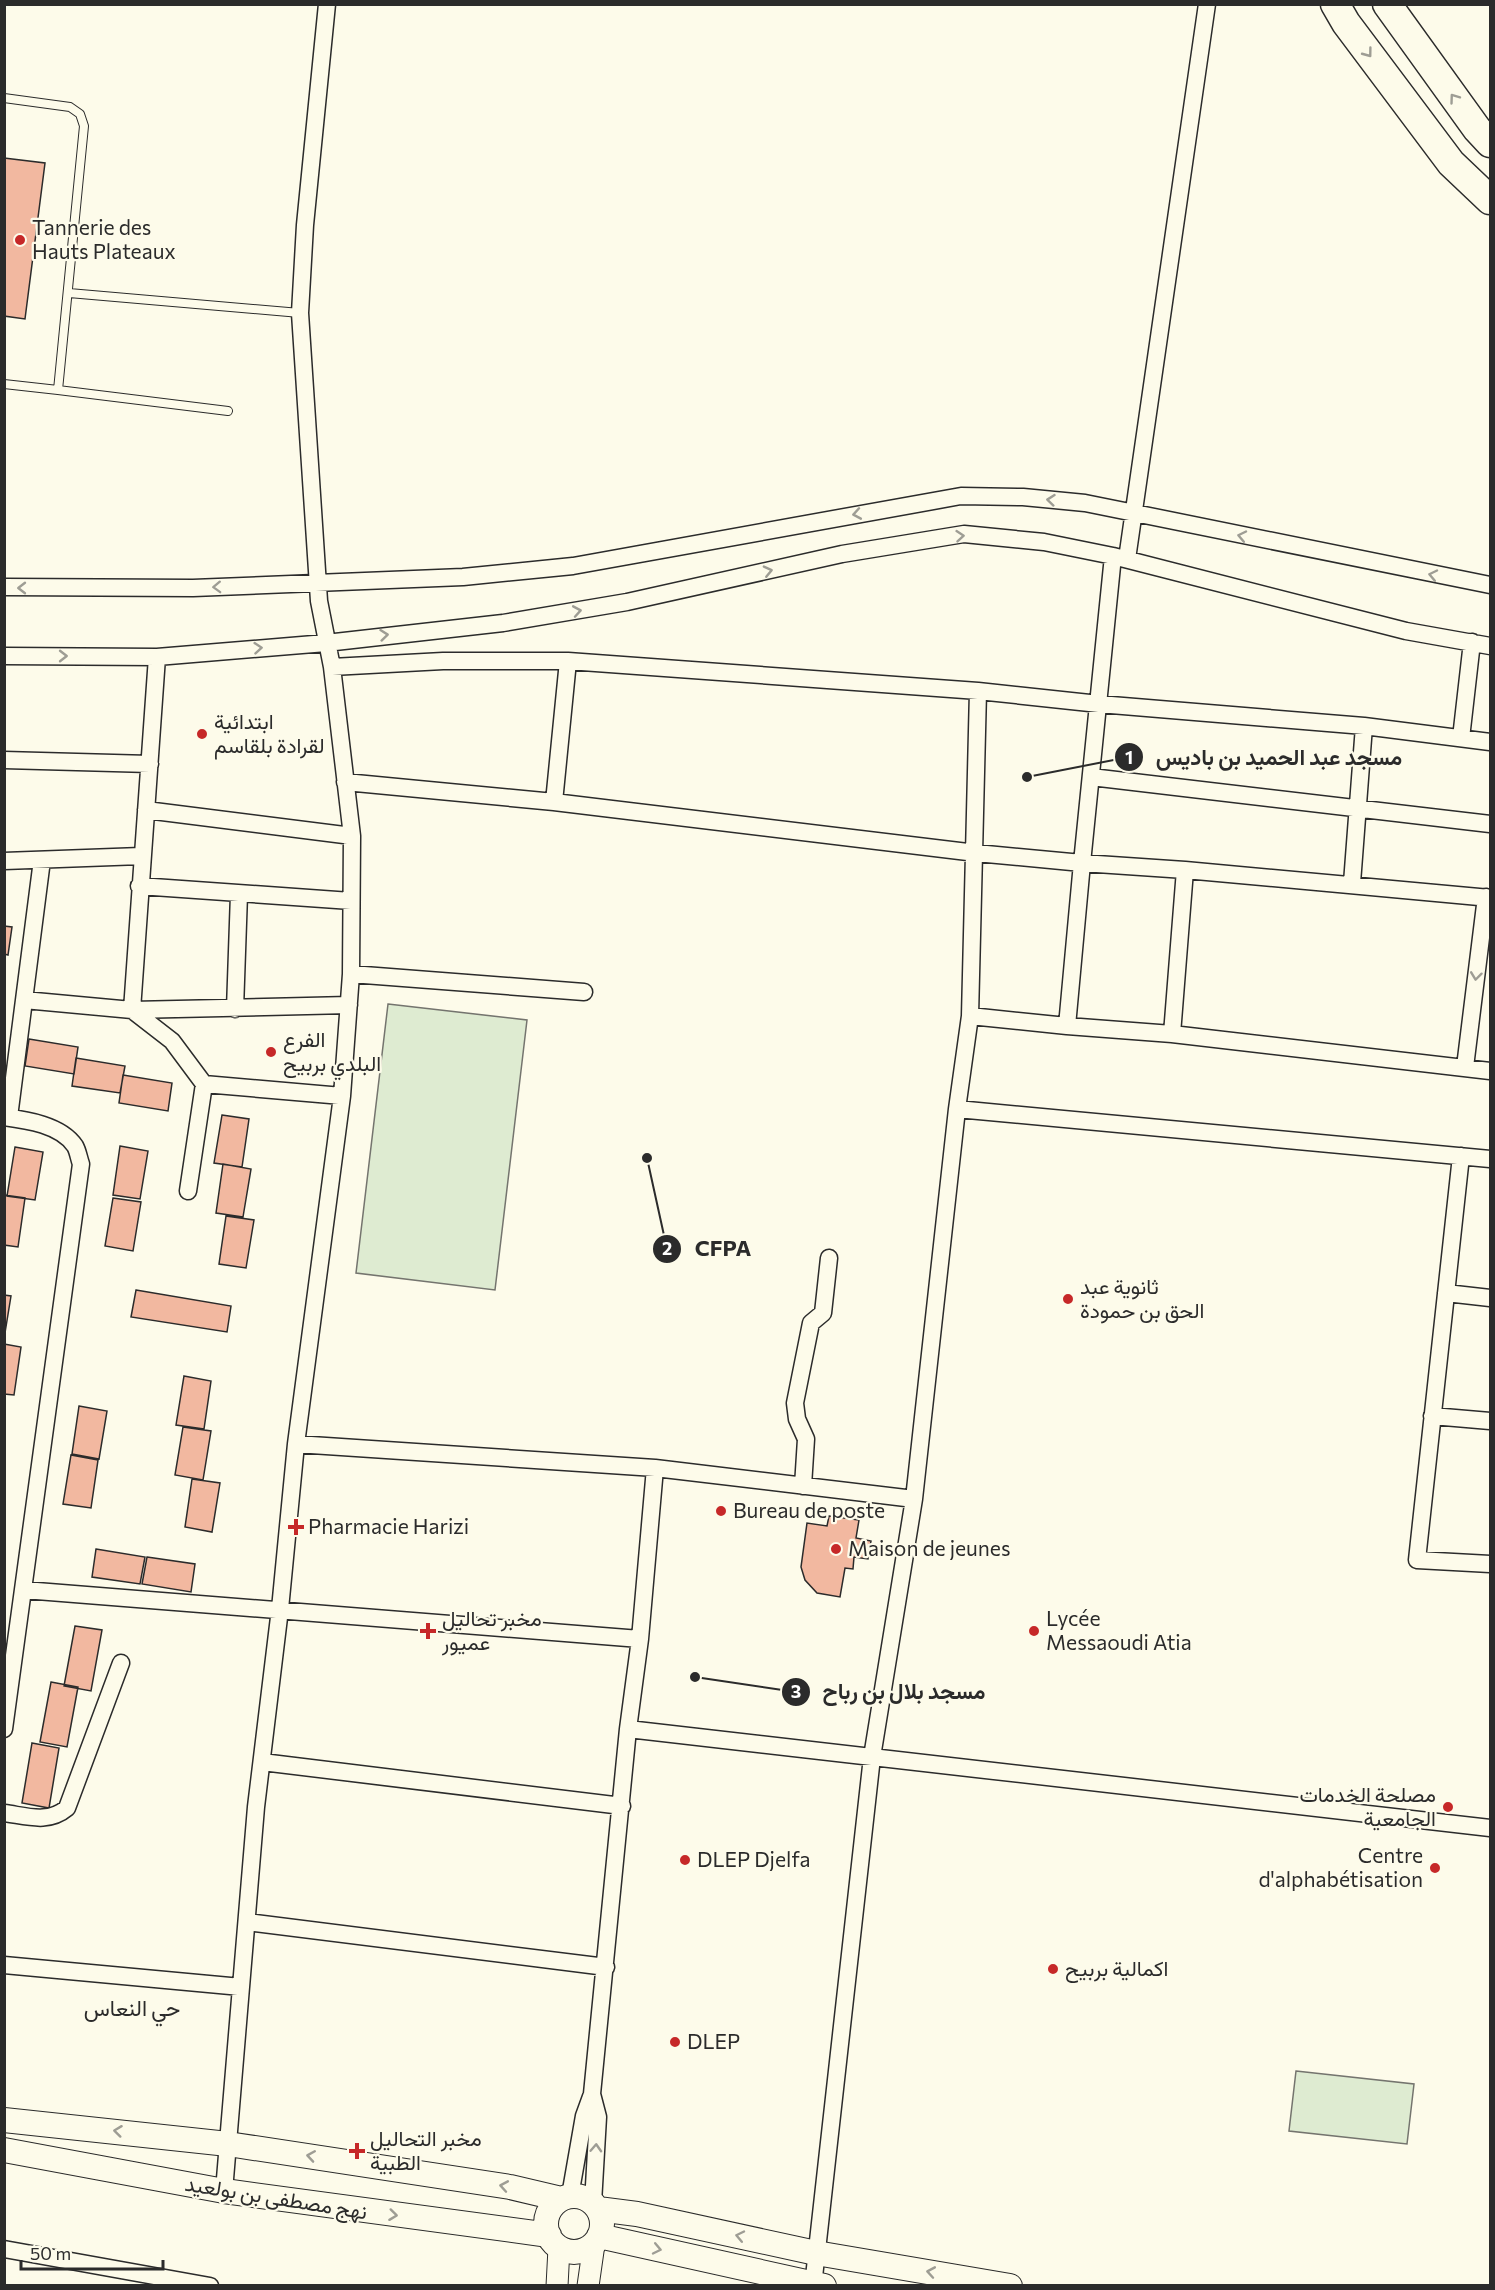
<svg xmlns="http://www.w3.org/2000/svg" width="1495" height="2290" font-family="Commissioner,Vazirmatn,sans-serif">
<rect width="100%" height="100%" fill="#fdfbea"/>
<path fill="#deebd1" stroke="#74746e" stroke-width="1.5" d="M388,1004L527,1020L495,1290L356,1273Z
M1296,2071L1414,2084L1407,2144L1289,2131Z"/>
<path fill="#f2b8a0" stroke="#2b2b2b" stroke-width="1.5" d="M4,158L45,163L25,319L4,316Z
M4,926L12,927L8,955L4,954Z
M29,1039L78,1047L74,1074L25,1066Z
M76,1058L125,1066L120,1093L72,1086Z
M123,1075L172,1083L168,1111L119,1103Z
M222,1115L249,1119L242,1167L214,1163Z
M120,1146L148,1151L140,1199L113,1195Z
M15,1147L43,1152L35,1200L7,1196Z
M223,1164L251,1169L243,1217L216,1213Z
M4,1195L25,1198L18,1247L4,1245Z
M113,1198L141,1202L133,1251L105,1246Z
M226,1216L254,1220L246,1268L219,1264Z
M136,1290L231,1306L227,1332L131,1317Z
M4,1295L11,1296L4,1339Z
M4,1344L21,1347L14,1395L4,1394Z
M184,1376L211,1381L204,1429L176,1425Z
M79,1406L107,1411L99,1459L72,1454Z
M183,1427L211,1431L203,1480L175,1475Z
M71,1455L98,1460L91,1508L63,1504Z
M192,1479L220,1483L212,1532L185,1527Z
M829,1516L859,1520L856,1538L871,1541L868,1559L854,1557L853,1569L845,1568L840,1597L817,1593L805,1580L801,1567L807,1523L827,1526Z
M96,1549L145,1557L140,1584L92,1577Z
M147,1557L195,1564L191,1592L142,1584Z
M75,1626L102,1630L91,1691L64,1686Z
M51,1682L78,1687L67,1747L40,1742Z
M32,1743L59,1748L49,1808L22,1803Z"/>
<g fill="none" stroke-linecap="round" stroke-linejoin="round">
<defs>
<path id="service" d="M4,98L70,107L80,114L84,126L58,390L4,384
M69,293L300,313
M58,390L228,411"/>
<path id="minor" d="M1127,559L1207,4
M4,587L193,588L463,577L573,566L961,496L1023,497L1085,503L1490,585
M4,656L157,657L326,643L503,623L627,602L842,554L964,534L1044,542L1113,556L1406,631L1490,646
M157,657L132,1010L349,1005
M332,667L443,661H568
M1461,738L1472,642
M4,760L150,764
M1091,777L1490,824
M345,782L554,802L976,853L1082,863L1113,556
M554,802L568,661L978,691L1099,704L1364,726L1490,742
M146,810L352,836
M4,861L141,856
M1352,883L1364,726
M139,886L351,901
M1490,898L1185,870L1172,1034L1490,1071
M351,974L584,992
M24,1000L132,1010L172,1041L204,1084L188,1191
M235,1009L239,894
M970,1016L1067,1026
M1172,1034L1067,1026L1082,863L1185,870
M1465,1067L1486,897
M204,1084L342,1096
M957,1109L970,1016L978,691
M4,1117C27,1120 61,1125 75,1146C78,1151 79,1159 81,1164L4,1729
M9,1117L42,860
M1461,1156L1417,1560L1490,1564
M1446,1293L1490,1298
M1432,1416L1490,1421
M296,1444L655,1468L914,1499
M803,1486L806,1439L797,1419L795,1403L811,1323L823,1313L829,1258
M24,1590L640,1639
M628,1729L640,1639L655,1468
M262,1762L622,1806
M4,1813C27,1816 48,1824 67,1808L121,1663
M247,1922L606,1967
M4,1965L241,1987
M592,2094L598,2117L593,2203
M224,2191L256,1807L280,1609L296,1444L342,1096L351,974L352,836L332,667L319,601L300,313L305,225L327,4
M570,2196L584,2116L592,2094L628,1729L1490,1828
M4,2249L210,2286
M813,2286L872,1757L914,1499L957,1109L1490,1159"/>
<path id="tertiary" d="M557,2286L559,2248
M588,2286L594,2244"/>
<path id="secondary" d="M4,2120L228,2144L510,2187L561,2199
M4,2150L224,2191L549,2235
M546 2224a28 28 0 1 1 56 0a28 28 0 1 1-56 0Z
M598,2209L637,2214L816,2253L1010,2286
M599,2236L824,2286"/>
<path id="trunk" d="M1335,4L1346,23L1451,163L1490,200
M1387,4L1477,129L1490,143"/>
</defs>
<use href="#service" stroke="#2b2b2b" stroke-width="10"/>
<use href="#minor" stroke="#2b2b2b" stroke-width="19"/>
<use href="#tertiary" stroke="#2b2b2b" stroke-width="23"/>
<use href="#secondary" stroke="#2b2b2b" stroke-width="26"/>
<use href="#trunk" stroke="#2b2b2b" stroke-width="31"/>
<use href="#service" stroke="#fdfbea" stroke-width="8"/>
<use href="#minor" stroke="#fdfbea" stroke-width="16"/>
<use href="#tertiary" stroke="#fdfbea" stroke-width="21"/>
<use href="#secondary" stroke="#fdfbea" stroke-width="24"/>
<use href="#trunk" stroke="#fdfbea" stroke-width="28"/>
</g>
<defs><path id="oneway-chevron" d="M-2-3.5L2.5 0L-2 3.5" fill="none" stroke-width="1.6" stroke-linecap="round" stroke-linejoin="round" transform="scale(1.5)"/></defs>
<g stroke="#9e9d94">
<use href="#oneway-chevron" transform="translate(1368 53) rotate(53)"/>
<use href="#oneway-chevron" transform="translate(1454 98) rotate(-126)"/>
<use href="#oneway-chevron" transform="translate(1051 500) rotate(-174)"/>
<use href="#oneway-chevron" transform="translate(857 514) rotate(170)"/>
<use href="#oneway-chevron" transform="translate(960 536) rotate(-5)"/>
<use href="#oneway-chevron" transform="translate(1242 536) rotate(-168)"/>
<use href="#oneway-chevron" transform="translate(768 571) rotate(-13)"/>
<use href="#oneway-chevron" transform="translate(1433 575) rotate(-168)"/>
<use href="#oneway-chevron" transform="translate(217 587) rotate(178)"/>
<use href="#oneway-chevron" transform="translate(22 588) rotate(-180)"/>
<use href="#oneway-chevron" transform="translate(577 611) rotate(-10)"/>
<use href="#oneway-chevron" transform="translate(384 635) rotate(-6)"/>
<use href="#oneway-chevron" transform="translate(258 648) rotate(-5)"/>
<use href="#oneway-chevron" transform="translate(63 656)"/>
<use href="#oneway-chevron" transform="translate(1476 976) rotate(97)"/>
<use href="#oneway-chevron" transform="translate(118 2131) rotate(-173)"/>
<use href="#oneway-chevron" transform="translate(596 2148) rotate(-87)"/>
<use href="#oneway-chevron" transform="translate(311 2156) rotate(-171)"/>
<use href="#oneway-chevron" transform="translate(504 2186) rotate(-170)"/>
<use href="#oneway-chevron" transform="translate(393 2215) rotate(7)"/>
<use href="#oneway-chevron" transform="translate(740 2236) rotate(-168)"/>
<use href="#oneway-chevron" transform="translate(657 2249) rotate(12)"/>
<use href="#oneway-chevron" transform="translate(931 2272) rotate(-170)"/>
</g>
<g fill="#c62828" stroke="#fdfbea" stroke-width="2">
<circle cx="20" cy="240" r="6"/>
<circle cx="202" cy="734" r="6"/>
<circle cx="271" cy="1052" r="6"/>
<circle cx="1068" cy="1299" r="6"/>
<circle cx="721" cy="1511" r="6"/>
<path d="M293 1518h6v6h6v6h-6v6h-6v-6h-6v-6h6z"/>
<circle cx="836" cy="1549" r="6"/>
<path d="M425 1622h6v6h6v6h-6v6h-6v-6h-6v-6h6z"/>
<circle cx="1034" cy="1631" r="6"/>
<circle cx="1448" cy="1807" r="6"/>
<circle cx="685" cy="1860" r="6"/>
<circle cx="1435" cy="1868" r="6"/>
<circle cx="1053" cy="1969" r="6"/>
<circle cx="675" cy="2042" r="6"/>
<path d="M354 2142h6v6h6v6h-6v6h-6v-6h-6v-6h6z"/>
</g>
<g text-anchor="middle" stroke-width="4.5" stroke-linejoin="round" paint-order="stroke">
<g font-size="21" fill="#2b2b2b" stroke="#fdfbea" text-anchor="start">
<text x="32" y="235">Tannerie des<tspan x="32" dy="24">Hauts Plateaux</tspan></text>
<text x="214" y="729">ابتدائية<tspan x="214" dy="24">لقرادة بلقاسم</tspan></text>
<text x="283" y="1047">الفرع<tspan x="283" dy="24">البلدي بربيح</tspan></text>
<text x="1080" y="1294">ثانوية عبد<tspan x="1080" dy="24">الحق بن حمودة</tspan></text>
<text x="733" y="1518">Bureau de poste</text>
<text x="308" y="1534">Pharmacie Harizi</text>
<text x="848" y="1556">Maison de jeunes</text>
<text x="442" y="1626">مخبر تحاليل<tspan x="442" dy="24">عميور</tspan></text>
<text x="1046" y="1626">Lycée<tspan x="1046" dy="24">Messaoudi Atia</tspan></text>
<text x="1436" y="1802" text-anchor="end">مصلحة الخدمات<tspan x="1436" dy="24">الجامعية</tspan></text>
<text x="1423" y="1863" text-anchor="end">Centre<tspan x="1423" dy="24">d'alphabétisation</tspan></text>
<text x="697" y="1867">DLEP Djelfa</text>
<text x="1065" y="1976">اكمالية بربيح</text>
<text x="687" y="2049">DLEP</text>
<text x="370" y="2146">مخبر التحاليل<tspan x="370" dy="24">الطبية</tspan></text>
</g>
<g font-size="21" fill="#2b2b2b" stroke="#fdfbea">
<text transform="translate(276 2198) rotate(9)" y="7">نهج مصطفى بن بولعيد</text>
</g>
<g font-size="22" fill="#2b2b2b" stroke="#fdfbea">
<text x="132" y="2016">حي النعاس</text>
</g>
</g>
<path fill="none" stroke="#2b2b2b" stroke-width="2" d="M1027 777L1129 757M647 1158L667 1249M695 1677L796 1692"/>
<g fill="#2b2b2b" stroke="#fdfbea" stroke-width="2">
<circle cx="1027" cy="777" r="6"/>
<circle cx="647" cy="1158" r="6"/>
<circle cx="695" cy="1677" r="6"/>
<circle cx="1129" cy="757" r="15"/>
<circle cx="667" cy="1249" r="15"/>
<circle cx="796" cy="1692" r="15"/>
</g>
<g font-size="18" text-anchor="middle" font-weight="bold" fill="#fff">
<text x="1129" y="764">1</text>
<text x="667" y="1255">2</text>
<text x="796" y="1698">3</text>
</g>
<g font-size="22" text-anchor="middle" font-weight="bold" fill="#2b2b2b" stroke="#fdfbea" stroke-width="4.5" stroke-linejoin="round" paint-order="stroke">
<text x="1279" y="765">مسجد عبد الحميد بن باديس</text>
<text x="723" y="1256">CFPA</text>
<text x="904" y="1699">مسجد بلال بن رباح</text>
</g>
<rect width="1495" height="2290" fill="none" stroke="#2b2b2b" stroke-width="12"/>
<path d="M21 2260v9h142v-9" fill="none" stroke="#2b2b2b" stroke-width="3"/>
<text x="30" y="2260" font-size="18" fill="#2b2b2b" stroke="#fdfbea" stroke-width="4.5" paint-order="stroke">50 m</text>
</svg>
